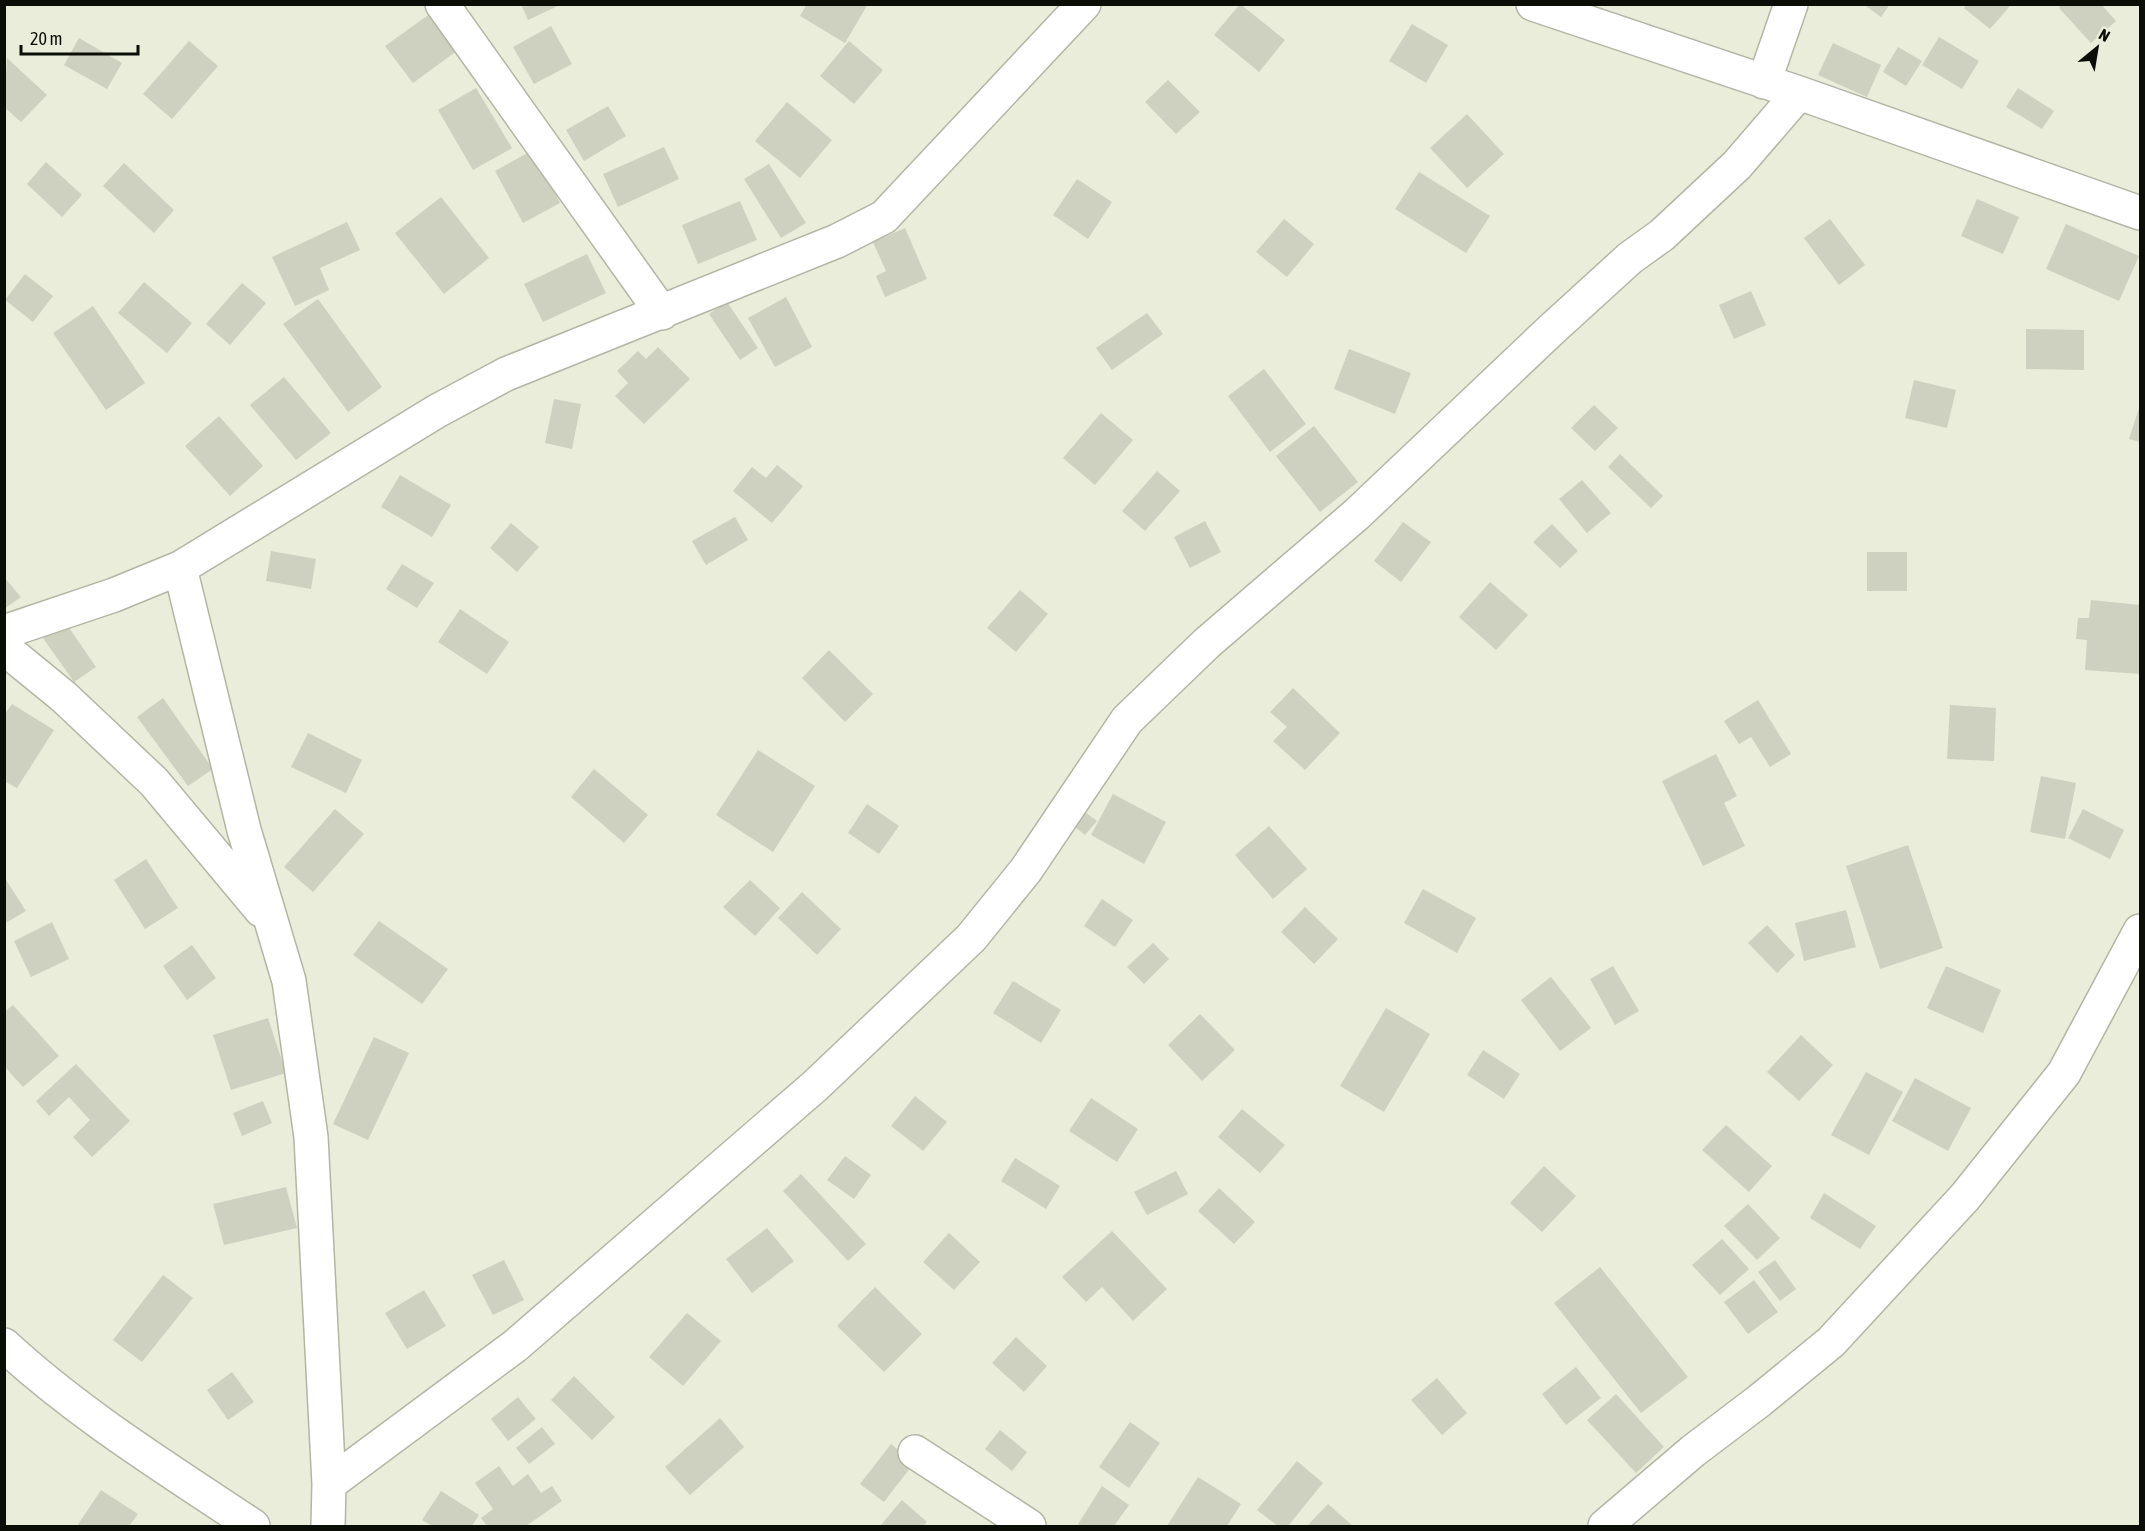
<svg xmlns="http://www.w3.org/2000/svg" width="2145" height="1531" font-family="'Asap Condensed',sans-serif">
<rect width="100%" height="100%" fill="#e9edda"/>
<path fill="#ced1bf" d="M521,4H562L528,20Z
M807,4H868L845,43L800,16Z
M1240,4L1285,40L1259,72L1214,35Z
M1863,4H1890L1881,17Z
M1967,4H2007L2010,6L1990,29L1964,8Z
M2062,4H2101L2116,21L2091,43L2059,8Z
M431,13L458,50L413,83L385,46Z
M1412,24L1448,45L1426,83L1389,61Z
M551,26L572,64L534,84L513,47Z
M1939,37L1979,61L1962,89L1922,65Z
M79,38L122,63L107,89L64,65Z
M189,41L218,66L172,119L143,94Z
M849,41L883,70L854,104L820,76Z
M1833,43L1881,65L1867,97L1818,75Z
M1898,47L1922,61L1906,86L1883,72Z
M7,58L47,95L21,122L4,107Z
M1168,80L1200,112L1176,134L1145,102Z
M476,88L512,148L473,170L438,110Z
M2018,88L2054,111L2042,129L2006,107Z
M787,102L832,140L800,178L755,141Z
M608,106L626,136L584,161L566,130Z
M1467,114L1504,154L1467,188L1430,148Z
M664,147L679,179L618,207L603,174Z
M531,151L560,203L523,223L495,171Z
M46,162L82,195L62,217L27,184Z
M124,163L174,210L154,233L103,186Z
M769,164L806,223L781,238L744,179Z
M1419,172L1490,216L1466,253L1395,209Z
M1077,179L1112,202L1088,239L1053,215Z
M441,197L489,258L444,294L395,233Z
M1977,199L2019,217L2003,254L1961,236Z
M740,201L757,240L698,264L682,225Z
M1284,219L1314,244L1287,277L1256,252Z
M1830,219L1865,265L1839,285L1804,238Z
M347,222L360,250L320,268L329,290L295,306L272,257Z
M2066,224L2139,256L2119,301L2046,269Z
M905,228L927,279L885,297L876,276L886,271L873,242Z
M587,254L606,293L543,322L524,284Z
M25,274L53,296L33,322L5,300Z
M144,282L192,323L167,353L118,313Z
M242,283L266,303L230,345L206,324Z
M1751,291L1766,325L1734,339L1719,305Z
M786,297L812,347L775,367L748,318Z
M318,299L382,387L348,412L283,324Z
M727,302L758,348L740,360L709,314Z
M93,306L145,383L106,410L53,333Z
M1147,313L1163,334L1112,370L1096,348Z
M2026,329L2084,330V370L2026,369Z
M658,347L690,379L644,424L615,396L628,383L617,371L638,351L646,359Z
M1349,349L1411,373L1395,414L1334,389Z
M1264,369L1306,424L1270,452L1228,396Z
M284,377L331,433L296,460L250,405Z
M1914,380L1956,390L1947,428L1905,418Z
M554,399L581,404L572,449L545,443Z
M1594,405L1618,428L1595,451L1571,428Z
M2140,405V442L2129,439Z
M1101,413L1133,440L1095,485L1063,458Z
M219,416L263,466L230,496L185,446Z
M1314,426L1358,482L1320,512L1276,456Z
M1620,454L1663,496L1651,508L1608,467Z
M777,465L803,486L772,523L733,491L752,467L766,478Z
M1157,471L1180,491L1145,531L1122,511Z
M400,475L451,505L432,537L381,507Z
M1582,480L1611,513L1587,533L1559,499Z
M735,517L748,540L706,565L692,541Z
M1205,521L1221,552L1190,568L1174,537Z
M1403,522L1431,542L1401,582L1374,561Z
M511,523L539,547L517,572L490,548Z
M1552,524L1578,551L1560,568L1533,542Z
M271,551L316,559L311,589L266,581Z
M1867,552H1907V591H1867Z
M402,564L434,583L417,608L386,589Z
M4,577L21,597L4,609Z
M1490,582L1528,615L1496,650L1459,617Z
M1020,590L1048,614L1016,652L987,628Z
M2091,600L2140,605V674L2085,670L2087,640L2076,639L2078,618H2089Z
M460,609L509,642L487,674L438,642Z
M65,622L96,667L74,682L43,638Z
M829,650L873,694L845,722L802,678Z
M1293,688L1340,733L1305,770L1273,741L1287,727L1270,712Z
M163,698L213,769L188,786L137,717Z
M1758,700L1791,754L1770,767L1751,737L1739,744L1724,721Z
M12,704L54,730L17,788L4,781V715Z
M1950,705L1996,708L1994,761L1947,759Z
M308,733L362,760L346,793L291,767Z
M758,750L815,786L773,852L716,815Z
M1716,754L1737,796L1724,803L1745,846L1703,866L1662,781Z
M594,769L648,815L624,843L571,797Z
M2041,776L2076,783L2065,839L2030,832Z
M1113,794L1166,822L1144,864L1091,835Z
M867,804L899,826L879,854L848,833Z
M335,809L364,834L313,892L284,867Z
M1081,809L1097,821L1085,835L1070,823Z
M2083,809L2124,830L2110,859L2068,838Z
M1269,826L1307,869L1273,899L1235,855Z
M1908,845L1943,948L1880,969L1846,866Z
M146,859L178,908L145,929L114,880Z
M4,877L26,911L4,924Z
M750,880L780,908L755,936L723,907Z
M1423,889L1476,918L1457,953L1404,923Z
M802,892L841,929L817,955L778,918Z
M1102,899L1133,920L1115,947L1084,926Z
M1305,907L1338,939L1314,964L1281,932Z
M1846,910L1856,947L1804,961L1795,923Z
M379,921L448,969L422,1004L353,955Z
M52,922L69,959L31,977L14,941Z
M1767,925L1795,955L1777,973L1748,943Z
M1153,943L1169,959L1144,984L1127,967Z
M192,945L216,978L187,1000L163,966Z
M1613,966L1639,1011L1615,1025L1590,979Z
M1946,966L2001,990L1983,1033L1927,1008Z
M1551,977L1591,1028L1560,1051L1521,1000Z
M1013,981L1061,1010L1041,1043L993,1013Z
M13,1005L59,1056L23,1087L4,1066V1012Z
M1386,1008L1430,1034L1384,1112L1340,1086Z
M1200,1014L1235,1050L1202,1081L1168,1045Z
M268,1018L286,1073L231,1090L213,1035Z
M1801,1035L1833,1065L1799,1101L1767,1072Z
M374,1037L409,1053L368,1140L333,1124Z
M1483,1050L1520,1074L1504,1099L1467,1075Z
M76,1064L130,1121L92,1157L73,1137L90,1120L69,1097L49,1116L36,1101Z
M1866,1072L1903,1092L1869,1155L1831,1135Z
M1915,1078L1971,1108L1948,1151L1892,1121Z
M915,1096L947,1122L923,1151L891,1126Z
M1091,1098L1138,1129L1117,1162L1069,1131Z
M263,1101L272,1123L242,1136L233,1113Z
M1242,1109L1285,1145L1260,1173L1218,1137Z
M1726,1125L1772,1166L1749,1192L1702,1150Z
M845,1156L871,1175L854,1199L827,1180Z
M1015,1158L1060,1186L1046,1209L1001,1181Z
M1544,1166L1576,1196L1542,1232L1510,1203Z
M1176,1171L1188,1194L1147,1215L1134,1192Z
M801,1174L866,1244L848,1261L783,1191Z
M286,1187L297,1228L224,1245L213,1204Z
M1219,1188L1255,1222L1234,1244L1198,1211Z
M1824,1193L1876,1226L1860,1249L1810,1218Z
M1748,1204L1780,1238L1757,1260L1724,1226Z
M767,1228L794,1261L752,1293L726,1259Z
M1112,1231L1167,1289L1133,1321L1102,1287L1086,1302L1062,1277Z
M949,1233L980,1262L954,1290L923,1262Z
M1722,1239L1749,1269L1720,1295L1692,1265Z
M504,1260L524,1300L493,1315L472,1275Z
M1775,1260L1796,1289L1780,1301L1758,1272Z
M1600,1267L1688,1377L1641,1413L1554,1303Z
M163,1275L193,1298L142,1362L113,1340Z
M1754,1280L1778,1312L1748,1334L1724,1302Z
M875,1287L922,1334L884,1372L837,1326Z
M424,1290L446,1326L407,1349L385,1313Z
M687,1313L721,1341L683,1386L649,1357Z
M1016,1337L1047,1366L1024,1392L992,1363Z
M1576,1367L1601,1398L1566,1425L1542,1394Z
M232,1372L254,1402L228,1420L207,1390Z
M574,1376L615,1417L592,1440L551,1400Z
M1437,1378L1467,1413L1442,1435L1411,1400Z
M1616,1394L1664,1447L1636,1473L1587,1420Z
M518,1397L536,1419L508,1441L491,1419Z
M720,1418L744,1447L690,1495L665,1467Z
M1130,1422L1160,1443L1129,1488L1099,1467Z
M542,1427L555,1444L529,1464L516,1448Z
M1000,1430L1027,1452L1012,1471L985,1449Z
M891,1444L914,1463L884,1502L860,1484Z
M1297,1461L1323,1483L1288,1526H1278L1257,1510Z
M499,1466L513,1486L528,1474L541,1493L552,1486L562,1501L526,1526H487L481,1518L493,1509L475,1483Z
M1198,1477L1241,1504L1227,1526H1167Z
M1102,1486L1129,1505L1114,1526H1077Z
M101,1490L138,1514L129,1526H77Z
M441,1491L479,1515L472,1526H432L422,1520Z
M902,1500L927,1522L923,1526H880Z
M1328,1504L1353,1526H1307Z"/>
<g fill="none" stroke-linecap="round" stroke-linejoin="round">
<defs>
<path id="minor" d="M442,4L662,313
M1533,4L1799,93L2140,213
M1764,82L1791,4
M180,568L244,830L289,981L311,1137L329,1484
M4,632L114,595L180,568L437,411L506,374L837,241L884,217L1084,4
M4,648L64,697L154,782L261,910
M4,1345C80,1415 168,1469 253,1526
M915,1452L1029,1526
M328,1526L329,1484L515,1346L815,1086L971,938L1026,870L1127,720L1207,643L1357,514L1551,330L1630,258L1662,235L1737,165L1799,93
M1605,1526L1693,1451L1759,1401L1831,1342L1965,1197L2064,1073L2140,931"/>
</defs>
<use href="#minor" stroke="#b3b6a4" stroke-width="36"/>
<use href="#minor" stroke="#fff" stroke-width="33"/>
</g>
<rect width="2145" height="1531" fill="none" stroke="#0b0d07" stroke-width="12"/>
<g transform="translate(2097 48) rotate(30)" stroke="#e9edda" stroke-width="4.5" paint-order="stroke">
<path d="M0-4.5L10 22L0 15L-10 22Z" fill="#0b0d07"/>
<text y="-9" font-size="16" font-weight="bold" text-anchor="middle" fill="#0b0d07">N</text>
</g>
<path d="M21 45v9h117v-9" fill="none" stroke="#0b0d07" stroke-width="3"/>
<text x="30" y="45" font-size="18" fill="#0b0d07" stroke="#e9edda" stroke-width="4.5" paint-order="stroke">20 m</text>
</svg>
